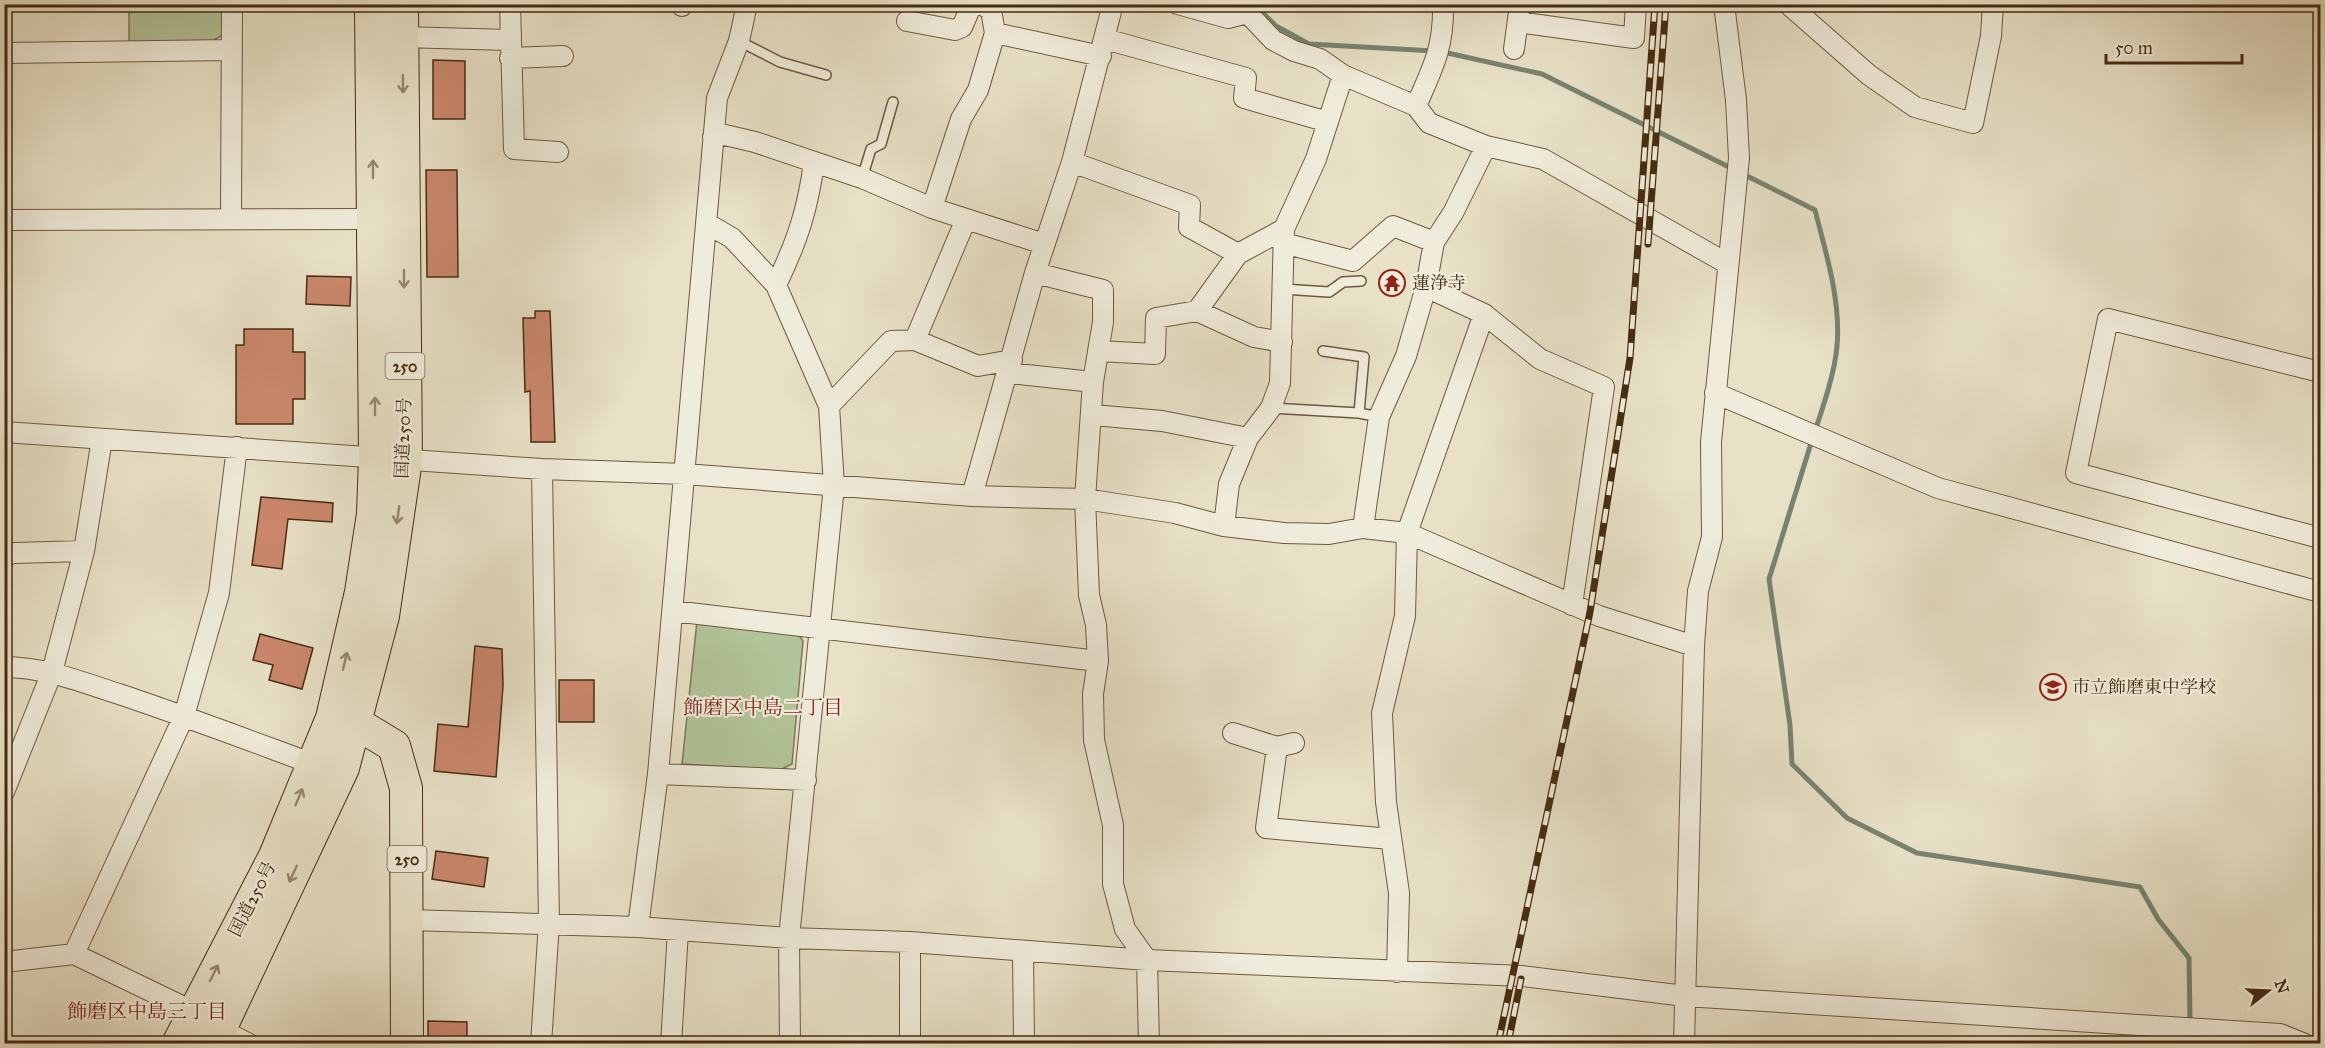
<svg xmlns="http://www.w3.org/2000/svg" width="2325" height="1048" font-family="'IM FELL Great Primer','Noto Serif JP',serif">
<rect width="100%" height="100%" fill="#e8e1c7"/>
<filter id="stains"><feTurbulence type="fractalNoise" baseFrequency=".00333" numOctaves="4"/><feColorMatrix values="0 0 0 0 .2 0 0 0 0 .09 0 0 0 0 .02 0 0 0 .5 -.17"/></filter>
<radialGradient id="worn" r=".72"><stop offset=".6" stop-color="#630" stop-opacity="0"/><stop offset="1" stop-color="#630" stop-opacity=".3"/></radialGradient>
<path fill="#b2c499" stroke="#7c7855" stroke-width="1.5" d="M129,5H222L223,35L212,41L129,43Z
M697,621L796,631L803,641L792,764L780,770L682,764Z"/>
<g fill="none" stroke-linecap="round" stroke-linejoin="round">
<path stroke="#778472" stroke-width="5" d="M1254,4L1276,26L1309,44L1434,51
M1443,52L1542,74L1733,169
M1741,173L1815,210C1826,253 1841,301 1837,346C1835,372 1823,407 1815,431
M1812,440L1769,579L1790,725L1792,764L1847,818L1917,853L2140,887L2158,919L2189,958L2190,1019"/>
</g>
<path fill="#cb876d" stroke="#462c11" stroke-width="1.5" d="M433,60L465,61V119H433Z
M426,170H457L458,277H427Z
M307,276L351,277L350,306L306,304Z
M535,311H550L555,442H531L530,391L525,392L523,318H535Z
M244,329H293V352H305V399H293V424H236V345H244Z
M261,497L333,503L332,522L288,519L282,569L252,565Z
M260,634L313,648L302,689L269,680L273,665L253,660Z
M475,646L502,649L503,686L496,777L434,771L438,724L468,727Z
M559,680H594V722H559Z
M436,851L488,858L484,887L432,879Z
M428,1021L467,1022V1044H428Z"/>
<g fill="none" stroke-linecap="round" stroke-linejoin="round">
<defs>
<path id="service" d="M739,41L780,62L826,75
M862,178L871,149L881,144L893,102
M1282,289L1329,292L1343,282L1361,281
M1323,351L1364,357L1359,413
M1271,408L1359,413L1379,417"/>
<path id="minor" d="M510,4L514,149L558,152
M1178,4L1228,18L1247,13
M1239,4L1273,40L1294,51L1320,59L1343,75L1416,106L1429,123L1486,146L1543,159L1728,264
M1788,4L1869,75L1915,107L1973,123L1991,36L1993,4
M682,6V4
M907,21L955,30L962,27L972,4
M1518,22L1634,38L1636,4
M995,33L1101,56
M402,37L509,40
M1105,39L1246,78L1244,98L1328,122
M1514,49L1520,4
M4,53L232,50
M510,58L563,56
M1416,106C1433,67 1444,48 1443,4
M713,137L725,135L755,142L862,178L932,208L1044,244
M1072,162L1190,205L1189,227L1238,254
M932,208L961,119L978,90L995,33L991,10L981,4
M231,218L232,4
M4,220L373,219
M706,223L732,238L776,285L829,406L834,486L789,938L790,1044
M1283,243L1353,261L1393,226L1434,242
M1035,273L1103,290V322L1093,382L1085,499L1089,595L1096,625L1098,661L1093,694L1094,740L1113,825V884L1125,929L1147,960L1149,1044
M776,285C797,242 808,209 814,162
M1426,287L1484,314L1540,359L1604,387L1572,605
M1197,311L1238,254L1284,229
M915,340L966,219
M1098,351L1155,354L1156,318L1197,311L1254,337L1282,342
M2320,372L2108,319L2076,473L2320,538
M1009,373L1093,382
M1715,393L1938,488L2320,592
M829,406L891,341L915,340L978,366L1012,360
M1093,415L1162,421L1248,438
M4,432L542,469L685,474L972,496L1085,499L1175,513L1224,526L1284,533L1329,534L1363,528L1407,533L1599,616L1694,646
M972,496L1035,273L1072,162L1113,4
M1224,526L1229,484L1248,438L1271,408L1280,383L1284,229L1316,159L1343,75
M1363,528L1379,417L1406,356L1426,287L1434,242L1453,213L1486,146
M4,556L14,553L84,551
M673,611L1098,661
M4,667C45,667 81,682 119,694C185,716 248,740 313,764
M1233,733L1277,747L1294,743
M1277,747L1266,828L1391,839
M658,774L806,780
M4,792L52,672L84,551L102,439
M408,920L638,927L789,938L910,942L1147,960L1522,976L1685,996L2280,1034L2305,1044
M638,927L658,774L717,98L739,41L747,4
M910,942V1044
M1023,952L1024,1044
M74,954L184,716L219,593L237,447
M4,962L74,954L194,1012
M1397,972L1399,893L1386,802L1382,713L1405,616L1407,533L1484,314
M220,1029L249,1044
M541,1044L549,923L542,469
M671,1044L678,931
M1684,1044L1694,646L1698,591L1712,537L1711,442L1739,158L1736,100L1724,4"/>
<path id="trunk" d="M336,719L356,723L394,746L406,788L407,1044
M178,1044L275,856L332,718L361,592L373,514L375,457L371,4
M213,1044L343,768L383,616L406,460L402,4"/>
</defs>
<use href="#service" stroke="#6e593e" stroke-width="12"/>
<use href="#minor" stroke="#6e593e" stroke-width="22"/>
<use href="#trunk" stroke="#462c11" stroke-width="34"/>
<use href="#service" stroke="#f0ecdb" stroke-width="9"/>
<use href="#minor" stroke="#f0ecdb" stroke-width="20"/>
<use href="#trunk" stroke="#e8e1c7" stroke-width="32"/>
<defs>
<path id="rail" d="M1648,244L1666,4
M1498,1044L1590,612L1630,358L1655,4
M1508,1044L1521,979"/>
</defs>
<use href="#rail" stroke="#462c11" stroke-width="7"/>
<use href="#rail" stroke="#f0ecdb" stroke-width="4.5" stroke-dasharray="14" stroke-linecap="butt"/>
</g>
<defs><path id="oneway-shaft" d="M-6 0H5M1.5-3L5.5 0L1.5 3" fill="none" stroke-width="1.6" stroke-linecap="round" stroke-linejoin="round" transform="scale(1.5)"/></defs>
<g stroke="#97866c">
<use href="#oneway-shaft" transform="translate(403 84) rotate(89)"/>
<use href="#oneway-shaft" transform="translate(373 169) rotate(-90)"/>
<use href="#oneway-shaft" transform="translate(404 279) rotate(90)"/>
<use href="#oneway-shaft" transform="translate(375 406) rotate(-90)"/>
<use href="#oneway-shaft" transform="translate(398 515) rotate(98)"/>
<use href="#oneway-shaft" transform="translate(345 661) rotate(-77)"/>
<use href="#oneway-shaft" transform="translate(299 797) rotate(-67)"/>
<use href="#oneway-shaft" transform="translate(293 874) rotate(115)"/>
<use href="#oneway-shaft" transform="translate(214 973) rotate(-63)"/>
</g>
<defs>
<symbol id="temple-ring" viewBox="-11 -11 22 22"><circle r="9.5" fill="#f0ecdb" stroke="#8f2418" stroke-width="1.5"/><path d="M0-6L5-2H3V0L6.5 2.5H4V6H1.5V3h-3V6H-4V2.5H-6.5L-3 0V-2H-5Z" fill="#8f2418"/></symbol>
<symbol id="school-ring" viewBox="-11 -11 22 22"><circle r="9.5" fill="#f0ecdb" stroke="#8f2418" stroke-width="1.5"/><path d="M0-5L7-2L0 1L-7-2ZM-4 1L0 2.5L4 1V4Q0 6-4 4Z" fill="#8f2418"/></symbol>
</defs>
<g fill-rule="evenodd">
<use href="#temple-ring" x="1377" y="268" width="30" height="30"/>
<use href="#school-ring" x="2038" y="672" width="30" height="30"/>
</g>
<g text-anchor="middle" stroke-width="4.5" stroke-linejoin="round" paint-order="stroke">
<g fill="#f0ecdb" stroke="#79664e" stroke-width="1.5">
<rect x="385.5" y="353" width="39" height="26" rx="4.5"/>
<rect x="387.5" y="846" width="39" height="26" rx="4.5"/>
</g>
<g font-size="16" font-weight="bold" fill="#462c11">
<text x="405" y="372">250</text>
<text x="407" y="865">250</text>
</g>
<g font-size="18" fill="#462c11" stroke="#f0ecdb" text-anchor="start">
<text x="1412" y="289">蓮浄寺</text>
<text x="2072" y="693">市立飾磨東中学校</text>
</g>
<g font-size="18" fill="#462c11" stroke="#f0ecdb">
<text transform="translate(403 438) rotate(-88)" y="6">国道250号</text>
<text transform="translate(252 899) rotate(-63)" y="6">国道250号</text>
</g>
<g font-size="20" fill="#7a1f14" stroke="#f0ecdb">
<text x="763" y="714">飾磨区中島二丁目</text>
<text x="147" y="1018">飾磨区中島三丁目</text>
</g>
</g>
<rect width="2325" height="1048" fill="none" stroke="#e8e1c7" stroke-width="24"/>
<rect x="6" y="6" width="2313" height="1036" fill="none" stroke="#462c11" stroke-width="3"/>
<rect x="12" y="12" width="2301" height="1024" fill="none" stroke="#462c11" stroke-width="1.5"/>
<g transform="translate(2268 991) rotate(72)" stroke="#f0ecdb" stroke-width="4.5" paint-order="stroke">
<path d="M0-4.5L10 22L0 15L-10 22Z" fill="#462c11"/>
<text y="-9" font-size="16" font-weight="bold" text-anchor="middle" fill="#462c11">N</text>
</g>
<path d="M2106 54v9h136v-9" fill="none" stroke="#462c11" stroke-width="3"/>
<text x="2115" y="54" font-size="18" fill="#462c11" stroke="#f0ecdb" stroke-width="4.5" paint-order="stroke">50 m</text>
<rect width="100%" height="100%" filter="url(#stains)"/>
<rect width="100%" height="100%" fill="url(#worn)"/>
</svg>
